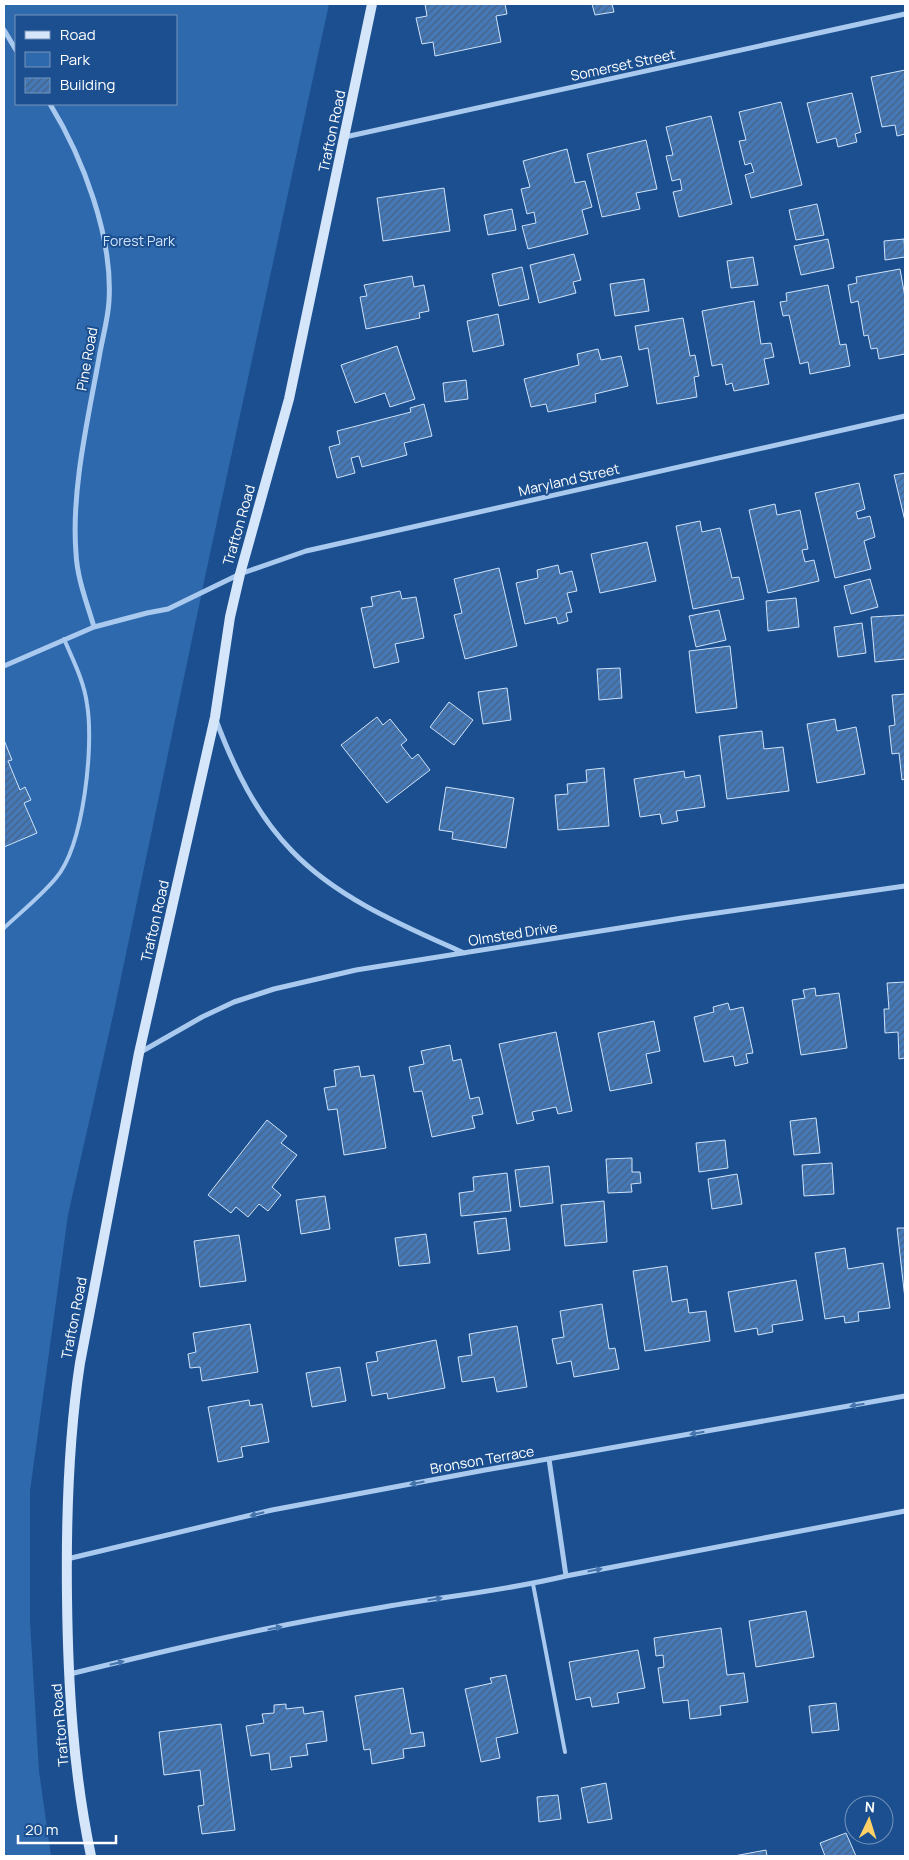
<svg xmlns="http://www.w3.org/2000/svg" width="909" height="1860" font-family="Manrope,sans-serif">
<defs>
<pattern id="building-hatch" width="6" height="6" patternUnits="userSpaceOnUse" patternTransform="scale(1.25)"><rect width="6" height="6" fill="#4478b7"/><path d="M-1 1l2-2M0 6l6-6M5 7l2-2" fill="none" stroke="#486282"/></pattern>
</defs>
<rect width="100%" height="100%" fill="#1b4f8f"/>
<path fill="#2e69ad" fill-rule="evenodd" d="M4,4H329L208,563L114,1011L68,1215L30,1491V1622L39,1771L51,1856H4ZM16,16H176V104H16Z"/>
<path fill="url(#building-hatch)" stroke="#cfe3fa" d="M425,4H505L507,14L496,16L501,42L435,56L433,42L422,44L416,18L427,16Z
M592,4H612L614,12L595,15Z
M905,70V134L897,136L895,125L882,127L871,77Z
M852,93L861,132L855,134L857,142L838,147L836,138L817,143L807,103Z
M781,102L802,185L751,198L745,175L754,172L751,163L745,165L739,141L746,140L739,112Z
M711,116L732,204L679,217L673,192L682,190L680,179L672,181L666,156L673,155L666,127Z
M646,140L657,189L636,193L640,209L602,217L587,154Z
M567,149L575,183L585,181L592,207L582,210L588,234L528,249L522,226L536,223L534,212L527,214L521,189L530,187L523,161Z
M444,188L450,231L383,241L377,198Z
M817,204L824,235L796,240L789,210Z
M512,209L516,230L488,235L484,215Z
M828,239L834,268L801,275L794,246Z
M904,239L905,257L885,260L884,241Z
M574,254L581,280L573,282L576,293L539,303L530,265Z
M753,257L758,285L731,288L727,261Z
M522,267L529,299L499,306L492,274Z
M900,269L905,297V354L879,359L877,348L871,349L868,335L864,336L858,301L851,303L848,285L857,283L856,277Z
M412,276L414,287L424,285L429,311L419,313L420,318L366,329L360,297L367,296L364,285Z
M644,279L649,311L615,316L610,284Z
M828,285L840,345L846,344L850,366L810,374L808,362L800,364L789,315L783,316L780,302L787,301L786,293Z
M754,301L761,344L771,343L774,357L764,359L769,384L734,391L732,383L726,385L722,364L712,366L702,311Z
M498,314L504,345L473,352L467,321Z
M683,318L690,356L695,355L699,376L694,377L697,397L657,404L648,348L639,350L635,326Z
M397,346L415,399L390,407L385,393L355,403L341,365Z
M598,349L601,360L621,356L628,386L595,394L596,402L548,412L546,404L531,407L524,379L579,365L577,354Z
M466,380L468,399L445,402L443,383Z
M424,404L432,436L404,443L407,455L362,467L359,456L351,458L355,473L337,478L329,447L340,444L337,431L411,412L410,408Z
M905,473V521L894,475Z
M859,483L865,509L856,512L858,519L870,516L875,537L864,541L871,569L835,578L815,493Z
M775,504L777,515L800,510L808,549L802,550L805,562L814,560L819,581L768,593L749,510Z
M700,521L702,532L720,528L732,578L739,577L744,599L693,609L676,526Z
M647,542L656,581L600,593L591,554Z
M558,565L560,574L572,571L577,591L567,593L572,612L566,613L568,621L558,624L556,617L525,624L516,583L538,578L537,570Z
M499,568L517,646L465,659L454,615L462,613L454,579Z
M870,579L878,607L851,614L844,586Z
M400,591L402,599L416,597L424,638L395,644L399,662L374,668L361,608L373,606L371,597Z
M796,598L799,627L768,631L766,601Z
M719,610L726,640L696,647L689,616Z
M905,615V659L875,662L871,617Z
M862,623L866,653L838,657L834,627Z
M730,646L737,708L696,713L689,651Z
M620,668L622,698L599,700L597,669Z
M507,688L511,720L483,724L478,692Z
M905,694V779L902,780L899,753L892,754L889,726L895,725L892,695Z
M449,702L473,720L454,745L430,727Z
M377,717L383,725L390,719L407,740L401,745L412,759L418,754L430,770L387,803L341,745Z
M835,719L837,731L856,727L865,774L817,783L807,724Z
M762,731L764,749L783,747L789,791L727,799L719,736Z
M4,740L12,760L8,761L20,790L25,787L31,800L24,803L37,833L4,847Z
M604,768L609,826L558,830L555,795L568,794L567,784L587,782L586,770Z
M684,771L685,778L700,775L705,807L676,811L678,821L662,824L660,814L640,817L634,779Z
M446,787L514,798L506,848L452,839L453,832L439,830Z
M905,982V1058L899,1059L898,1032L885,1033L884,1009H889L887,983Z
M815,988L816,996L839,993L847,1048L801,1055L792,1000L805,998L803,990Z
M728,1003L730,1010L743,1007L753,1053L746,1054L748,1063L735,1066L733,1056L704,1062L694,1017L714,1012L713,1007Z
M654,1021L660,1051L646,1054L652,1083L610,1091L598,1033Z
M556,1032L572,1111L558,1114L556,1107L532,1112L534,1120L517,1124L499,1044Z
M450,1045L453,1061L461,1059L470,1099L479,1097L483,1114L472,1116L475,1128L432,1137L422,1091L414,1092L409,1067L424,1064L421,1051Z
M359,1066L361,1077L374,1075L386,1148L344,1155L337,1109L328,1110L324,1088L336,1086L334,1070Z
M816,1118L820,1153L794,1155L790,1121Z
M267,1120L287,1136L281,1143L297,1155L272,1187L281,1195L268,1211L259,1204L248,1217L236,1207L231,1213L208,1195Z
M725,1140L728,1168L699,1172L696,1143Z
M632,1158V1172H640L641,1183L631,1184L632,1192L608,1193L606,1159Z
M832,1163L834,1194L804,1196L802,1165Z
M549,1166L553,1203L520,1207L515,1170Z
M507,1173L511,1211L461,1216L459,1193L474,1191L473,1177Z
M737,1174L742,1204L712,1209L708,1179Z
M325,1196L330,1229L301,1234L296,1200Z
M604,1201L607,1242L565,1246L561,1205Z
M506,1218L510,1250L478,1254L474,1222Z
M897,1228H905V1299Z
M426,1234L430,1263L399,1266L395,1238Z
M239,1235L246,1281L200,1287L194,1241Z
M845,1248L848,1269L883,1263L890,1308L858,1312L859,1321L845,1323L844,1316L825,1319L815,1253Z
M667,1266L672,1302L687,1299L689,1313L706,1311L710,1341L645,1351L633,1271Z
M796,1280L803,1320L772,1325L773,1332L758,1335L757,1328L735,1332L728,1292Z
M602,1304L609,1349L615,1348L619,1369L574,1377L571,1361L557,1364L552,1339L564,1337L560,1311Z
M250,1324L258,1372L202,1381L200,1367L190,1368L188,1354L196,1352L193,1333Z
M517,1326L527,1387L497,1392L494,1377L462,1382L458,1357L472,1355L469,1334Z
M436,1340L445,1388L388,1399L387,1393L372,1396L366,1363L378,1361L376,1352Z
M340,1367L346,1401L312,1407L306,1373Z
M249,1400L250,1406L262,1404L269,1442L241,1447L243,1457L218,1462L208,1407Z
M806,1611L814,1657L756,1667L749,1621Z
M721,1628L727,1675L744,1673L748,1702L720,1706L721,1715L690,1719L688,1700L663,1703L658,1668L664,1667L663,1655L656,1656L654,1638Z
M638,1650L645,1688L617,1693L619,1703L592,1707L590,1697L576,1700L569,1662Z
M506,1675L518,1733L496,1738L500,1758L481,1762L465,1689L492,1683L490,1678Z
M403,1688L411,1734L423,1732L425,1746L403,1749L404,1758L372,1764L370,1749L364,1750L355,1696Z
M836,1703L839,1730L812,1733L809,1706Z
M286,1704V1709L303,1707L304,1714L323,1711L327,1741L306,1744L308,1755L290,1757L292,1767L271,1770L269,1753L251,1756L246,1726L264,1723L262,1714L274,1713V1705Z
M221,1724L235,1830L202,1834L198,1806L204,1805L200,1770L164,1775L159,1732Z
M606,1783L612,1819L588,1823L581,1788Z
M558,1795L561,1819L539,1822L537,1797Z
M846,1833L856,1856H825L820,1843Z
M766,1850L767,1856H734Z"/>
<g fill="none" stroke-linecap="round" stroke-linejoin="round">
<path stroke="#a9c9ee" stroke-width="4" d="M4,928C21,912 41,896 56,878C84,845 94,745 87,704C84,681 73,660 64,639
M533,1584L565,1752"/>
<path stroke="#a9c9ee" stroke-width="5" d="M4,30L16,50
M50,104C83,158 113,237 109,301C108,320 102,339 99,358C88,419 71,491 76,553C77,578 87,603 94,627
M345,137L905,14
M4,666L94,627L147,613L168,609L240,574L306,551L905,416
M216,720C234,768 256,814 292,851C338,899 404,926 464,953
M139,1053L202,1017L234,1002L274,989L356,970L682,918L905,886
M549,1459L566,1576
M67,1559L272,1510L485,1470L905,1396
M70,1674C172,1649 274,1625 378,1608C441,1597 504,1591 566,1576L905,1511"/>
<path stroke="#d6e6fa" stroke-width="10" d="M91,1856C73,1771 68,1684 67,1597C66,1518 68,1441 80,1363L139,1053L215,717L230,617L240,574L289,399L372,4"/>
</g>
<defs><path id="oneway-solid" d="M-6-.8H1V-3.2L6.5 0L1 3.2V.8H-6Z" transform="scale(1.25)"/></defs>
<g fill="#4674ac">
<use href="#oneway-solid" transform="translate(857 1405) rotate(170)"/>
<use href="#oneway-solid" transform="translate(697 1433) rotate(170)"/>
<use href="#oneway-solid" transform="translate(417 1483) rotate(169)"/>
<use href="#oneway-solid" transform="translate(257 1514) rotate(166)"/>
<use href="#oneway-solid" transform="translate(595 1570) rotate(-11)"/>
<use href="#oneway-solid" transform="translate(435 1599) rotate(-9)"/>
<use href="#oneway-solid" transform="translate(275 1628) rotate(-11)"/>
<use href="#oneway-solid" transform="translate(117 1663) rotate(-14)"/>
</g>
<g text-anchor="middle" stroke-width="4" stroke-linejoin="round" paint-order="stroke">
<g font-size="14" fill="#fff" stroke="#1b4f8f">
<text transform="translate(623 65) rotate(-12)" y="5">Somerset Street</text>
<text transform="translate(332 131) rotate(-78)" y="5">Trafton Road</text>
<text transform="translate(87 359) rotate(-80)" y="5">Pine Road</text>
<text transform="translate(569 480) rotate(-13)" y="5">Maryland Street</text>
<text transform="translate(239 525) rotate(-74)" y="5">Trafton Road</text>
<text transform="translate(155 921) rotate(-77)" y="5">Trafton Road</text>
<text transform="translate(513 934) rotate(-9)" y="5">Olmsted Drive</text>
<text transform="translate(74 1318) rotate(-79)" y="5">Trafton Road</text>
<text transform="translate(482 1460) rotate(-10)" y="5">Bronson Terrace</text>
<text transform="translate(60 1725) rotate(-95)" y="5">Trafton Road</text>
</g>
<g font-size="14" fill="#cfe3fa" stroke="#1b4f8f">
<text x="139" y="246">Forest Park</text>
</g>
</g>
<rect width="909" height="1860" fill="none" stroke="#ffffff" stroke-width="10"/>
<rect x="15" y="15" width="162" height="90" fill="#1b4f8f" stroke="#7695bc"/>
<rect x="25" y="31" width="25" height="8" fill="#d6e6fa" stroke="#7695bc"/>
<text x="60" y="40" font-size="15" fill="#ffffff">Road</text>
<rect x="25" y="52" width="25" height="15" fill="#2e69ad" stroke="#7695bc"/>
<text x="60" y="65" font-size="15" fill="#ffffff">Park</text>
<rect x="25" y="78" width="25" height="15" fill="url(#building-hatch)" stroke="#7695bc"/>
<text x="60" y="90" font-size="15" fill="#ffffff">Building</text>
<g transform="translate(869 1820) rotate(4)"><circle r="24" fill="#1b4f8f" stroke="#7695bc"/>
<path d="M0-4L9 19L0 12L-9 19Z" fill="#ffd166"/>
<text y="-8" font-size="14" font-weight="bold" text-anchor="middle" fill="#ffffff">N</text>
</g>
<path d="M18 1835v8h98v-8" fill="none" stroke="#ffffff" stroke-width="2.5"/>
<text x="25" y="1835" font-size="15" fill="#ffffff" stroke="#1b4f8f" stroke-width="4" paint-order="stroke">20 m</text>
</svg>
